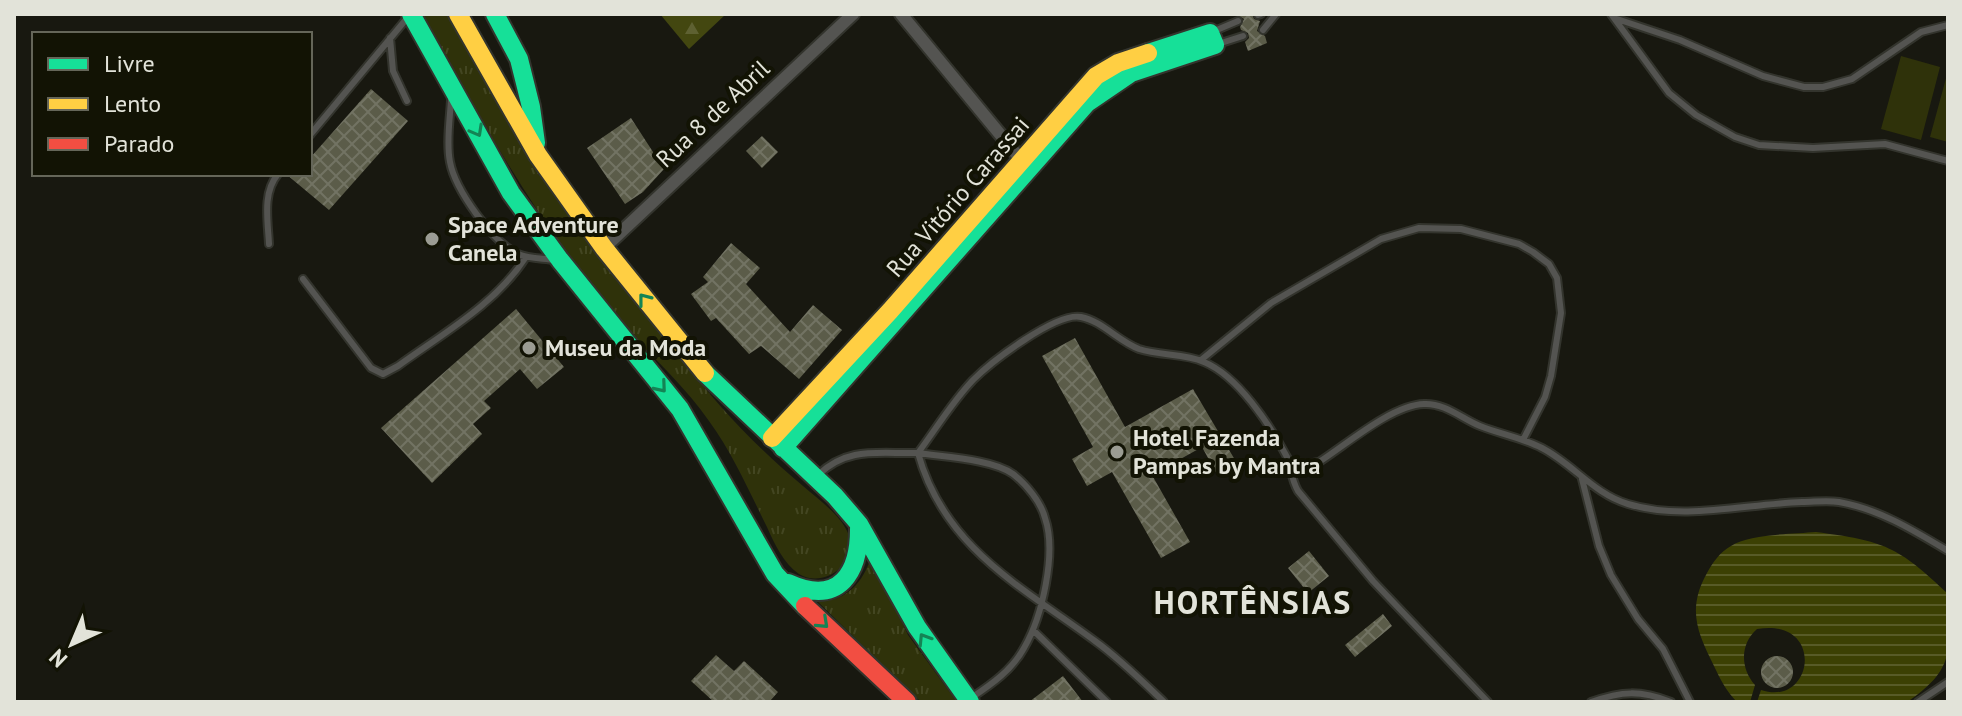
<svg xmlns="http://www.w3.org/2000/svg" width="1962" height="716" font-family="'PT Sans',sans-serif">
<defs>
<pattern id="grass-tufts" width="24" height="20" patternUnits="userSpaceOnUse" patternTransform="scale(2)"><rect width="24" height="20" fill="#2f320a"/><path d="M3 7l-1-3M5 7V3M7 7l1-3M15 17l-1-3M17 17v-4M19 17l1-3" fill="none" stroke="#434621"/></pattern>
<pattern id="forest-firs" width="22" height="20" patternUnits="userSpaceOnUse" patternTransform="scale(2)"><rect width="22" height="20" fill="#434710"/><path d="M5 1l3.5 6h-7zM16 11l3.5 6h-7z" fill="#5e6132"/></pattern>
<pattern id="water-rules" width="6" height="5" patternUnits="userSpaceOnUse" patternTransform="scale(2)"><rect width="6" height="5" fill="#3c4003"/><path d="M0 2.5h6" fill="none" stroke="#585b27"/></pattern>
<pattern id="building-cross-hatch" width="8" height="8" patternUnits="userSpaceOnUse" patternTransform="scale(2)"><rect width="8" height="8" fill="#5b5c49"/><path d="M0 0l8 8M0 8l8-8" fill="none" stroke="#727363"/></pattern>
</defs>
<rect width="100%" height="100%" fill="#181810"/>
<path fill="url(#grass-tufts)" d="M423,14H449C489,76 529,138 569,199C637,303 707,407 803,486C817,498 839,514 847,531C862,561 825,590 799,574C784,564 774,543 767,527C749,491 733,454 709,421C686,388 656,360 628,331C609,310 592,286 575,264C516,185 470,100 423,14Z
M871,557L908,635L957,702H921L817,601C846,602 863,583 871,557Z"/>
<path fill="url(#forest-firs)" d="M660,14H726L689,49Z"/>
<path fill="#2f320a" d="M1901,56L1940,67L1921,140L1881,129Z
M1948,71V142L1930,137Z"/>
<path fill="url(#water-rules)" d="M1816,532C1884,541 1898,546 1948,594C1948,648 1958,666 1910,700L1757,702L1761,690C1814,708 1826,617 1757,629C1740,644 1740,668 1755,685L1750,702H1737C1727,692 1720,679 1714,666C1697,632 1687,609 1707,573C1713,562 1720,552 1731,546C1749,534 1793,534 1816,532Z"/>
<path fill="url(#building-cross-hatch)" d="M1235,14H1252L1254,19L1260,21L1257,31L1265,36L1267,43L1248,51L1245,42L1249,38L1248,33L1241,30L1240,27L1244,19Z
M371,89L408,121L329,210L286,174H310V158Z
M631,118L664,169L643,192L625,204L587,148Z
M762,136L778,152L762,168L746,151Z
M731,243L760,268L746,284L790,332L813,305L842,330L799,379L761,346L749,354L716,318L711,321L691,294L708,282L703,277Z
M516,309L564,367L537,389L520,369L484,401L491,408L473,424L482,434L432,483L381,428Z
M1075,338L1125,427L1193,389L1238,465L1218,476L1202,447L1152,475L1190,542L1161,558L1112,472L1087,486L1072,459L1093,447L1042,356Z
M1309,551L1329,576L1308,593L1288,568Z
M1383,614L1392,626L1355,657L1345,645Z
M716,655L734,671L744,661L778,692L769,702H714L691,681Z
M1761 672a16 16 0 1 1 32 0a16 16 0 1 1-32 0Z
M1063,676L1083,702H1029Z"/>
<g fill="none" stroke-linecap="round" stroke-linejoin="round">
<defs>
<path id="lane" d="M1611,14L1669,93L1696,115L1735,137L1759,145L1813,148L1885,144L1948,161
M1258,15L1261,14
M1617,19L1680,40L1763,76L1804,87H1823L1852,79L1921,32L1948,25
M1263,30L1276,14
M1212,32L1238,21
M390,38L393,71L407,101
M1218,44L1243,36
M451,100C450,119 446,143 450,162C455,189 492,242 518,254C529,259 543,258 555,260
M310,135L408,17
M269,244C268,222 262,193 278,174
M303,279L371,368L383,374L398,366C442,334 496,304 526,257
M1201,360L1271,303L1381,239L1419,228L1461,229L1519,244L1533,252L1549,264L1557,278L1561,313L1551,376L1545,397L1523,440
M1289,461L1307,464L1319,462C1347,444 1392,405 1424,404C1445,403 1461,418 1480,426C1500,434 1523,438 1542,448C1573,464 1594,494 1628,504C1684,521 1745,504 1802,502C1814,502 1827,500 1839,502C1879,509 1913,530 1948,551
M818,475C848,446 879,454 918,453C936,429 952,402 973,380C991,362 1056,312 1081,317C1102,321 1118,341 1139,349C1160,356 1185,353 1204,362C1238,376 1270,425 1287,457C1292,467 1290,477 1298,491L1373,581L1488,702
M1582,479L1599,546L1611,575L1638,619L1663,649L1690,702
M1033,630L1107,702
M971,698C992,684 1012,670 1024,648C1042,617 1057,553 1045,518C1041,502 1026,484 1013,474C992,459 944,457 918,453C944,548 1022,587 1095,641C1120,659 1142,681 1164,702
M1591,702C1622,691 1640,690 1671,702
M1918,702L1948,682"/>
<path id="street" d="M901,14L1022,161
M604,248L853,14"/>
<path id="fast" d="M411,14L511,193L560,260L680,409L775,574L805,606
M495,14L519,59L531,107L536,143
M705,373L835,496L859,524L917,627L970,702
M783,448L1087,103L1131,73L1215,45L1210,33L1148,53
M788,583C840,607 860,572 859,525"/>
<path id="slow" d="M458,14L538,155L604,248L705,373
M772,438L890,311L1096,76L1118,63L1148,53"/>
<path id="jam" d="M805,606L907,702"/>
</defs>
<use href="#lane" stroke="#33342d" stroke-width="10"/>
<use href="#street" stroke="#33342d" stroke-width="16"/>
<use href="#fast" stroke="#33342d" stroke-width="22"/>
<use href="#slow" stroke="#33342d" stroke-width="22"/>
<use href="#jam" stroke="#33342d" stroke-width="22"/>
<use href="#lane" stroke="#545451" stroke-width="6"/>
<use href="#street" stroke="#545451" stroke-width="12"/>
<use href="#fast" stroke="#16e098" stroke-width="18"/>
<use href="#slow" stroke="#ffcf43" stroke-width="18"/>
<use href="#jam" stroke="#f24e42" stroke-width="18"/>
</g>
<defs><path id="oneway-chevron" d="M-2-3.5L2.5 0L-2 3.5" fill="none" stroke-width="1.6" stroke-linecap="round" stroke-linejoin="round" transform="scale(2)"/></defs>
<g stroke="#148455">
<use href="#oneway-chevron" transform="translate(477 131) rotate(61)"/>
<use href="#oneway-chevron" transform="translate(644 299) rotate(-128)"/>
<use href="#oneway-chevron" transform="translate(661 387) rotate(50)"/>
<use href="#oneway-chevron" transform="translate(823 623) rotate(43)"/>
<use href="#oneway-chevron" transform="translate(924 639) rotate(-122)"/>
</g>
<g fill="#9b9c93" stroke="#121304" stroke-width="3">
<circle cx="432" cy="239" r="8"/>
<circle cx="529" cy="348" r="8"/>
<circle cx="1117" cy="452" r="8"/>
</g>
<g text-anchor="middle" stroke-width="8" stroke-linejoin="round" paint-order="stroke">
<g font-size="24" fill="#e2e3d9" stroke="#121304">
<text transform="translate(713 114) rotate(-43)" y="8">Rua 8 de Abril</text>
<text transform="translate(958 197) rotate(-49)" y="8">Rua Vitório Carassai</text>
</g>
<g font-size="24" font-weight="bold" fill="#e2e3d9" stroke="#121304" text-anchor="start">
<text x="448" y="233">Space Adventure<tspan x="448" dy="28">Canela</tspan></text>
<text x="545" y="356">Museu da Moda</text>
<text x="1133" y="446">Hotel Fazenda<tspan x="1133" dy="28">Pampas by Mantra</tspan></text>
</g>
<g font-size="32" font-weight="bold" letter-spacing="2" fill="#e2e3d9" stroke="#121304">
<text x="1253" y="614">HORTÊNSIAS</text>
</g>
</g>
<rect width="1962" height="716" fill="none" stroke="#e2e3d9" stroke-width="32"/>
<rect x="32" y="32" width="280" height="144" fill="#121304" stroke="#656659" stroke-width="2"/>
<rect x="48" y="58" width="40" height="12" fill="#16e098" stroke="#656659" stroke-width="2"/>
<text x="104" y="72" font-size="24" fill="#e2e3d9">Livre</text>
<rect x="48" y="98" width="40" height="12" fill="#ffcf43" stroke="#656659" stroke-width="2"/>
<text x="104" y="112" font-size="24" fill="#e2e3d9">Lento</text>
<rect x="48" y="138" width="40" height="12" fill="#f24e42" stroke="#656659" stroke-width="2"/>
<text x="104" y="152" font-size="24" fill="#e2e3d9">Parado</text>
<g transform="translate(72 644) rotate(224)" stroke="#121304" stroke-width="6" paint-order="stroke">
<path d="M0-6L14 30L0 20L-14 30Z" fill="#e2e3d9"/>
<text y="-12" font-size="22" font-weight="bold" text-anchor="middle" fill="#e2e3d9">N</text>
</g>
</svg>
